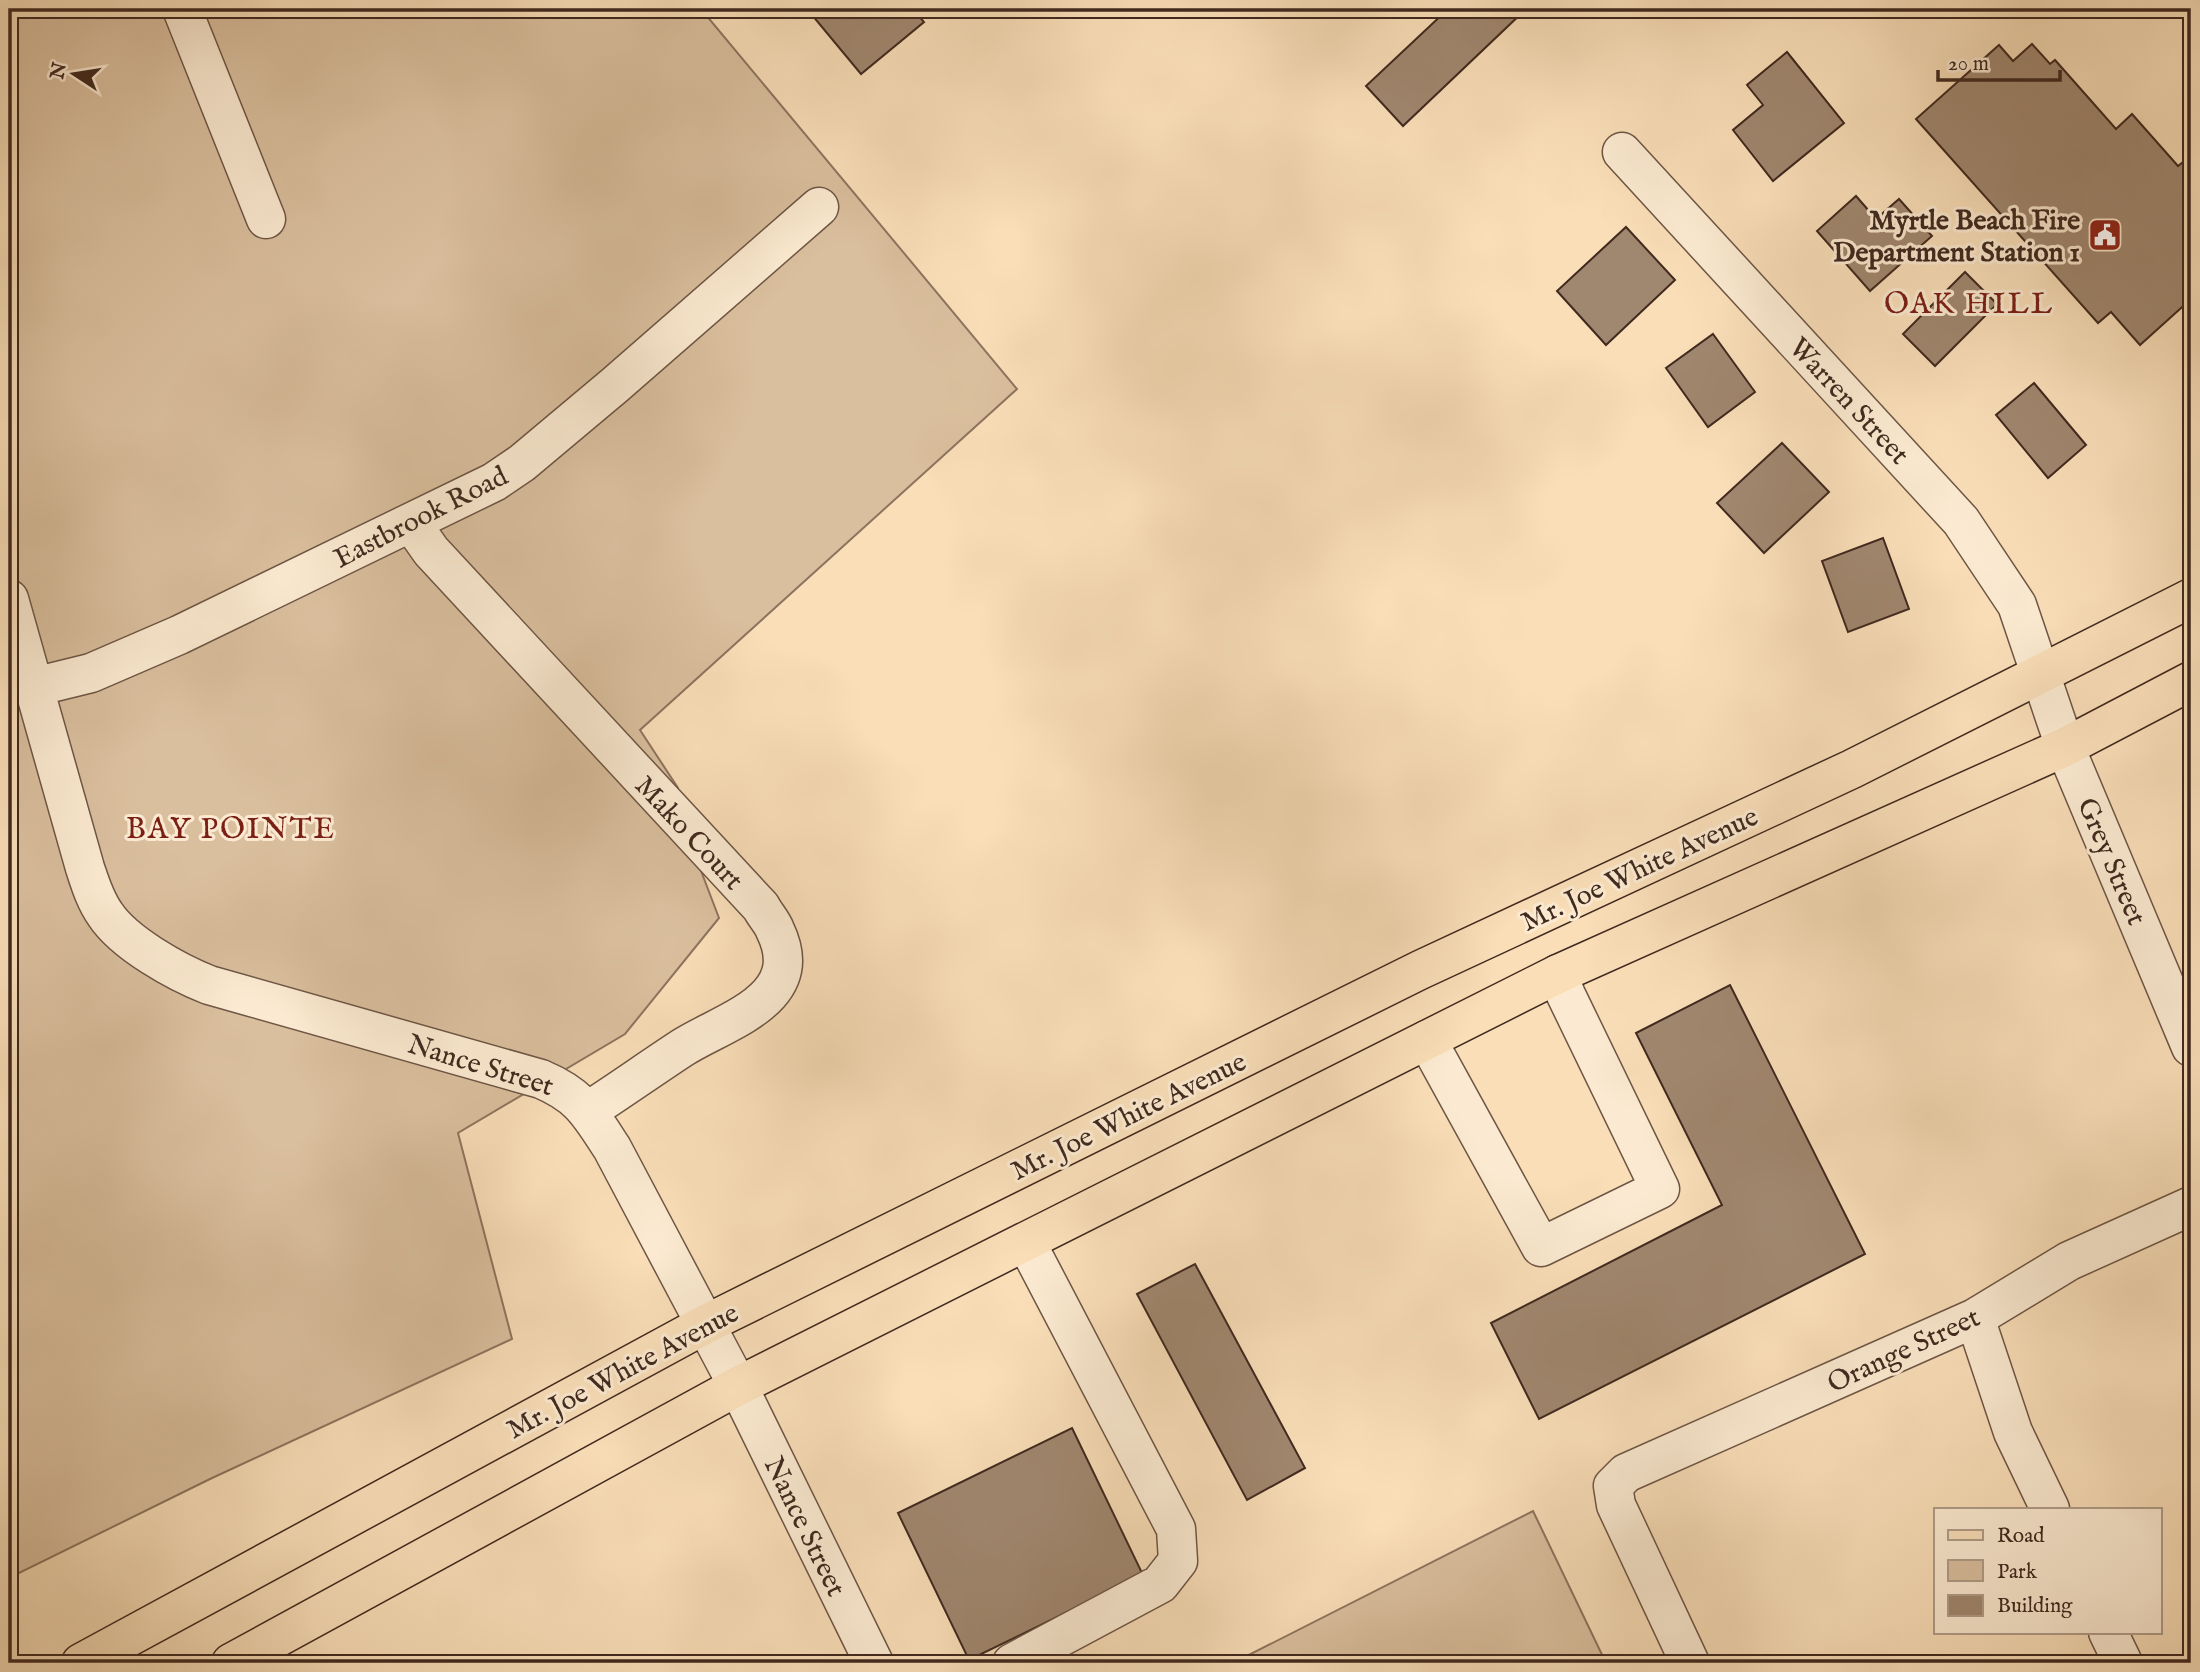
<svg xmlns="http://www.w3.org/2000/svg" width="2200" height="1672" font-family="'IM FELL English',serif">
<rect width="100%" height="100%" fill="#f9deb8"/>
<filter id="stains"><feTurbulence type="fractalNoise" baseFrequency=".00286" numOctaves="4"/><feColorMatrix values="0 0 0 0 .2 0 0 0 0 .09 0 0 0 0 .02 0 0 0 .5 -.17"/></filter>
<radialGradient id="worn" r=".72"><stop offset=".6" stop-color="#630" stop-opacity="0"/><stop offset="1" stop-color="#630" stop-opacity=".3"/></radialGradient>
<path fill="#dabf9e" stroke="#8d745e" stroke-width="2" d="M9,9H701L1017,389L640,730L678,788L674,800L719,918L625,1034L458,1133L512,1339L210,1479L9,1578Z
M1533,1511L1606,1663H1233Z"/>
<path fill="#a0876f" stroke="#40291f" stroke-width="2" d="M807,9H913L924,22L861,74Z
M1448,9H1526L1403,126L1366,86Z
M2032,44L2050,64L2055,60L2116,129L2132,114L2178,166L2183,162L2191,170V299L2140,345L2111,312L2098,323L1916,119L1999,45L2013,61Z
M1787,52L1844,123L1773,181L1733,130L1763,105L1747,85Z
M1856,196L1876,219L1899,199L1932,236L1870,291L1817,231Z
M1626,227L1675,280L1606,345L1557,291Z
M1965,272L1997,304L1935,366L1903,334Z
M1713,334L1755,392L1708,427L1666,368Z
M2034,383L2086,445L2048,478L1996,415Z
M1782,443L1829,492L1764,553L1717,503Z
M1883,538L1909,609L1848,632L1822,561Z
M1730,985L1865,1254L1539,1419L1491,1323L1722,1205L1636,1033Z
M1195,1264L1305,1468L1247,1500L1137,1294Z
M1072,1428L1143,1575L969,1660L898,1513Z"/>
<g fill="none" stroke-linecap="round" stroke-linejoin="round">
<defs>
<path id="minor" d="M182,9L266,219
M1622,152L1961,521L2017,605L2065,747L2191,1047
M412,524L431,551L761,907C765,915 772,922 775,930C809,1000 724,1021 682,1048C650,1069 619,1091 588,1111
M9,599L85,868C90,883 95,900 105,914C124,943 176,972 209,985L541,1079C581,1096 589,1113 612,1148L738,1386L874,1663
M34,687L91,673L179,635L494,482L522,463L615,385L819,207
M1427,1040L1541,1247L1660,1189L1566,995L1558,974
M1975,1318L2013,1432L2050,1509
M2108,1632L2123,1663
M1012,1663L1160,1584L1178,1561L1176,1529L1026,1242
M1690,1663L1616,1505L1613,1486L1626,1473L1975,1318L2069,1261L2191,1206"/>
<path id="major" d="M81,1663L704,1325L1420,970L1852,769L2191,598
M231,1663L738,1386L1558,974L2065,747L2191,681"/>
</defs>
<use href="#minor" stroke="#6e5645" stroke-width="41"/>
<use href="#major" stroke="#40291f" stroke-width="41"/>
<use href="#minor" stroke="#fbead1" stroke-width="38"/>
<use href="#major" stroke="#f9deb8" stroke-width="38"/>
</g>
<defs>
<symbol id="civic-square" viewBox="-11 -11 22 22"><rect x="-9" y="-9" width="18" height="18" rx="4" fill="#8f2418" stroke="#fbead1"/><path d="M-.6-6.5H3V-4.5H.6V-3L4-1V1h2V6H-6V1h2V-1L-.6-3ZM-1.2 2.5V6h2.4V2.5Z" fill="#fff"/></symbol>
</defs>
<g fill-rule="evenodd">
<use href="#civic-square" x="2086" y="216" width="38" height="38"/>
</g>
<g text-anchor="middle" stroke-width="6" stroke-linejoin="round" paint-order="stroke">
<g font-size="28" font-weight="bold" fill="#40291f" stroke="#fbead1" text-anchor="end">
<text x="2080" y="229">Myrtle Beach Fire<tspan x="2080" dy="32">Department Station 1</tspan></text>
</g>
<g font-size="28" fill="#40291f" stroke="#fbead1">
<text transform="translate(1850 400) rotate(47)" y="10">Warren Street</text>
<text transform="translate(420 516) rotate(-27)" y="10">Eastbrook Road</text>
<text transform="translate(690 832) rotate(47)" y="10">Mako Court</text>
<text transform="translate(2113 861) rotate(67)" y="10">Grey Street</text>
<text transform="translate(1639 868) rotate(-25)" y="10">Mr. Joe White Avenue</text>
<text transform="translate(481 1064) rotate(17)" y="10">Nance Street</text>
<text transform="translate(1128 1115) rotate(-26)" y="10">Mr. Joe White Avenue</text>
<text transform="translate(1903 1349) rotate(-25)" y="10">Orange Street</text>
<text transform="translate(622 1370) rotate(-28)" y="10">Mr. Joe White Avenue</text>
<text transform="translate(806 1526) rotate(64)" y="10">Nance Street</text>
</g>
<g font-size="30" letter-spacing="2" fill="#7a1f14" stroke="#fbead1">
<text x="1969" y="313">OAK HILL</text>
<text x="231" y="838">BAY POINTE</text>
</g>
</g>
<rect width="2200" height="1672" fill="none" stroke="#f9deb8" stroke-width="35"/>
<rect x="10" y="10" width="2179" height="1651" fill="none" stroke="#40291f" stroke-width="3.5"/>
<rect x="18" y="18" width="2165" height="1637" fill="none" stroke="#40291f" stroke-width="2"/>
<rect x="1934" y="1508" width="228" height="126" fill="#fbead1" stroke="#b09d8a" stroke-width="2"/>
<rect x="1948" y="1530" width="35" height="10" fill="#f9deb8" stroke="#b09d8a" stroke-width="2"/>
<text x="1997" y="1542" font-size="21" fill="#40291f">Road</text>
<rect x="1948" y="1560" width="35" height="21" fill="#dabf9e" stroke="#b09d8a" stroke-width="2"/>
<text x="1997" y="1578" font-size="21" fill="#40291f">Park</text>
<rect x="1948" y="1595" width="35" height="21" fill="#a0876f" stroke="#b09d8a" stroke-width="2"/>
<text x="1997" y="1612" font-size="21" fill="#40291f">Building</text>
<g transform="translate(74 74) rotate(282)" stroke="#fbead1" stroke-width="5" paint-order="stroke">
<path d="M0-5L12 26L0 18L-12 26Z" fill="#40291f"/>
<text y="-10" font-size="19" font-weight="bold" text-anchor="middle" fill="#40291f">N</text>
</g>
<path d="M1938 70v10h122v-10" fill="none" stroke="#40291f" stroke-width="3.5"/>
<text x="1948" y="70" font-size="21" fill="#40291f" stroke="#fbead1" stroke-width="5" paint-order="stroke">20 m</text>
<rect width="100%" height="100%" filter="url(#stains)"/>
<rect width="100%" height="100%" fill="url(#worn)"/>
</svg>
